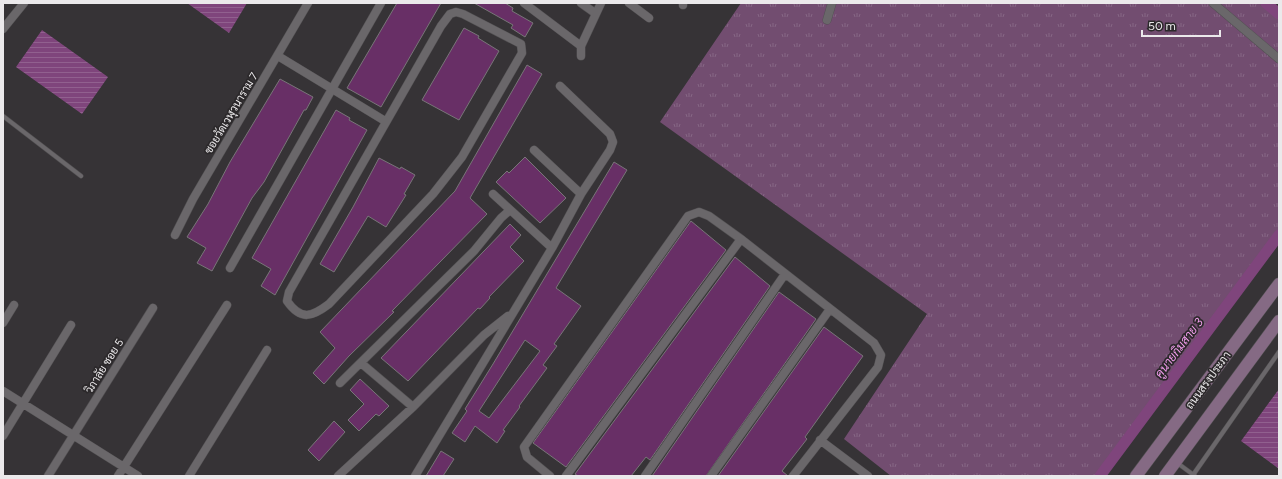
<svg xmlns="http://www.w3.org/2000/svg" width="1282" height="479" font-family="Figtree,Sarabun,sans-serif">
<defs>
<pattern id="grass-tufts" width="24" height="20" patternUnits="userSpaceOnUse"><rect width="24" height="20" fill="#724d70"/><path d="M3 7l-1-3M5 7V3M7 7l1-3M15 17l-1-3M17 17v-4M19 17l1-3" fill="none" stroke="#866785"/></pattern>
<pattern id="water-rules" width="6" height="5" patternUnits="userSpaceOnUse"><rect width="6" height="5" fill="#7f457c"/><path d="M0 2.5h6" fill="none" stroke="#91608f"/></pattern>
</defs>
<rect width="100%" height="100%" fill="#363336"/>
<path fill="url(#grass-tufts)" d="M741,3H1261L1279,18V235L1100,476H891L844,439L927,314L660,122Z"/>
<path fill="url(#water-rules)" d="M187,3H247L229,33Z
M42,30L108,77L82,114L16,67Z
M1279,389V469L1241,441Z"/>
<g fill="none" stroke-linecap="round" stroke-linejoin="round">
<path stroke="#7f457c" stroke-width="11" d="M1266,3L1279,14
M1100,476L1279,235"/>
</g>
<path fill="#682f66" stroke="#787578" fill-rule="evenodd" d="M397,3H441L381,107L347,88Z
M474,3H505L513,8L512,11L533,23L525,37L511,28L513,25Z
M464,28L479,36L478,38L499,51L459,120L422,100Z
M527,65L542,74L470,198L487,214L392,311L394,312L349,356L324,384L313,373L335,348L320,332L455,191Z
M280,79L313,97L306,110H304L264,182L252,198L212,271L197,263L206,248L187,237L208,204L230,162Z
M336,110L350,118L349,120L367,130L275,295L261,286L271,269L252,258Z
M525,157L566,198L540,223L496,182L507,171L509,173Z
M379,158L400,169L401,167L415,175L404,194L406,195L386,227L368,216L334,272L320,264L353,207Z
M614,162L627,170L556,288L581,306L554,344L557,346L543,365L547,368L519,406L520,407L503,430L505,431L497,443L475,426L465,442L452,433L467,411L465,409L493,364ZM525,340L540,351L489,418L479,411Z
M691,221L726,250L566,467L533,443Z
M510,224L521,235L510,247L524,261L489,297L490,298L480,309L478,308L408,381L381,358Z
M735,257L770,286L650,460L646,457L631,476H578L575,474Z
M779,292L816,319L706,476H652Z
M824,327L863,356L805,437L807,439L782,471L788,476H718Z
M360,379L389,406L379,416L376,414L359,431L348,420L364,404L350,390Z
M334,421L345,432L319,461L308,450Z
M441,451L454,459L443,476H426Z"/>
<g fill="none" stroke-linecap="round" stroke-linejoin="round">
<defs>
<path id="service" d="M3,116L81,176
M1176,462L1195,476
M1193,475L1279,352"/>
<path id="minor" d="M524,3L581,46
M581,3L595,13
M629,3L649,18
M683,3V5
M1213,3L1279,59
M456,12L463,14L521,44L522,53L462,157L433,194L329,304C312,317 301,321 287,301L289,292L441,26L450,14Z
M827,20L832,3
M3,29L24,3
M278,56L385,121
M581,56V46L601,3
M534,150L581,194
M493,194L552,248
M175,235L193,199L308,3
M230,268L381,3
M3,323L14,305
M361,363L413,407
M340,383L474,251L501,218L510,210
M3,391L138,476
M3,436L71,325
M820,440L868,476
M48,476L153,308
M118,476L227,305
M189,476L267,350
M338,476L413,407L484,335L508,316
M415,476L552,248L581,194L610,150L613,142L610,134L560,86
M550,476L527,457L524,447L688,216L699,212L709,216L741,239L874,343L881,355L878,367L793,476
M566,476L741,239
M645,476L785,274
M711,476L830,309"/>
<path id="secondary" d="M1136,476L1279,284
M1165,476L1279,321"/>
</defs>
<use href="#service" stroke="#535153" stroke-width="5"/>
<use href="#minor" stroke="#535153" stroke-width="9"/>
<use href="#secondary" stroke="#535153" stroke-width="13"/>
<use href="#service" stroke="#6a676a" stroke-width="4"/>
<use href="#minor" stroke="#6a676a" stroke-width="8"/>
<use href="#secondary" stroke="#856a84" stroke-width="12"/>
</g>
<g text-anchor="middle" stroke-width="3.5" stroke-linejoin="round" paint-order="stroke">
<g font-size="11" fill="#ebe9eb" stroke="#2c292b">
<text transform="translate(231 113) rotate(-59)" y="4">ซอยวัดเวฬุวนาราม 7</text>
<text transform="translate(104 366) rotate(-58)" y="4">วิภาลัย ซอย 5</text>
<text transform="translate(1208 380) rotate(-54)" y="4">ถนนสรงประภา</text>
</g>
<g font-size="12" font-style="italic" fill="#f19dec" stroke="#2c292b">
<text transform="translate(1179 348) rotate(-53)" y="4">คูนายกิมสาย 3</text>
</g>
</g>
<rect width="1282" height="479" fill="none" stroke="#ebe9eb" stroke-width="8"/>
<path d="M1142 30v6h78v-6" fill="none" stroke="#ebe9eb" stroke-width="2"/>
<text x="1148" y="30" font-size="12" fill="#ebe9eb" stroke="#2c292b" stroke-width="3" paint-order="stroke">50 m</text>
</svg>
